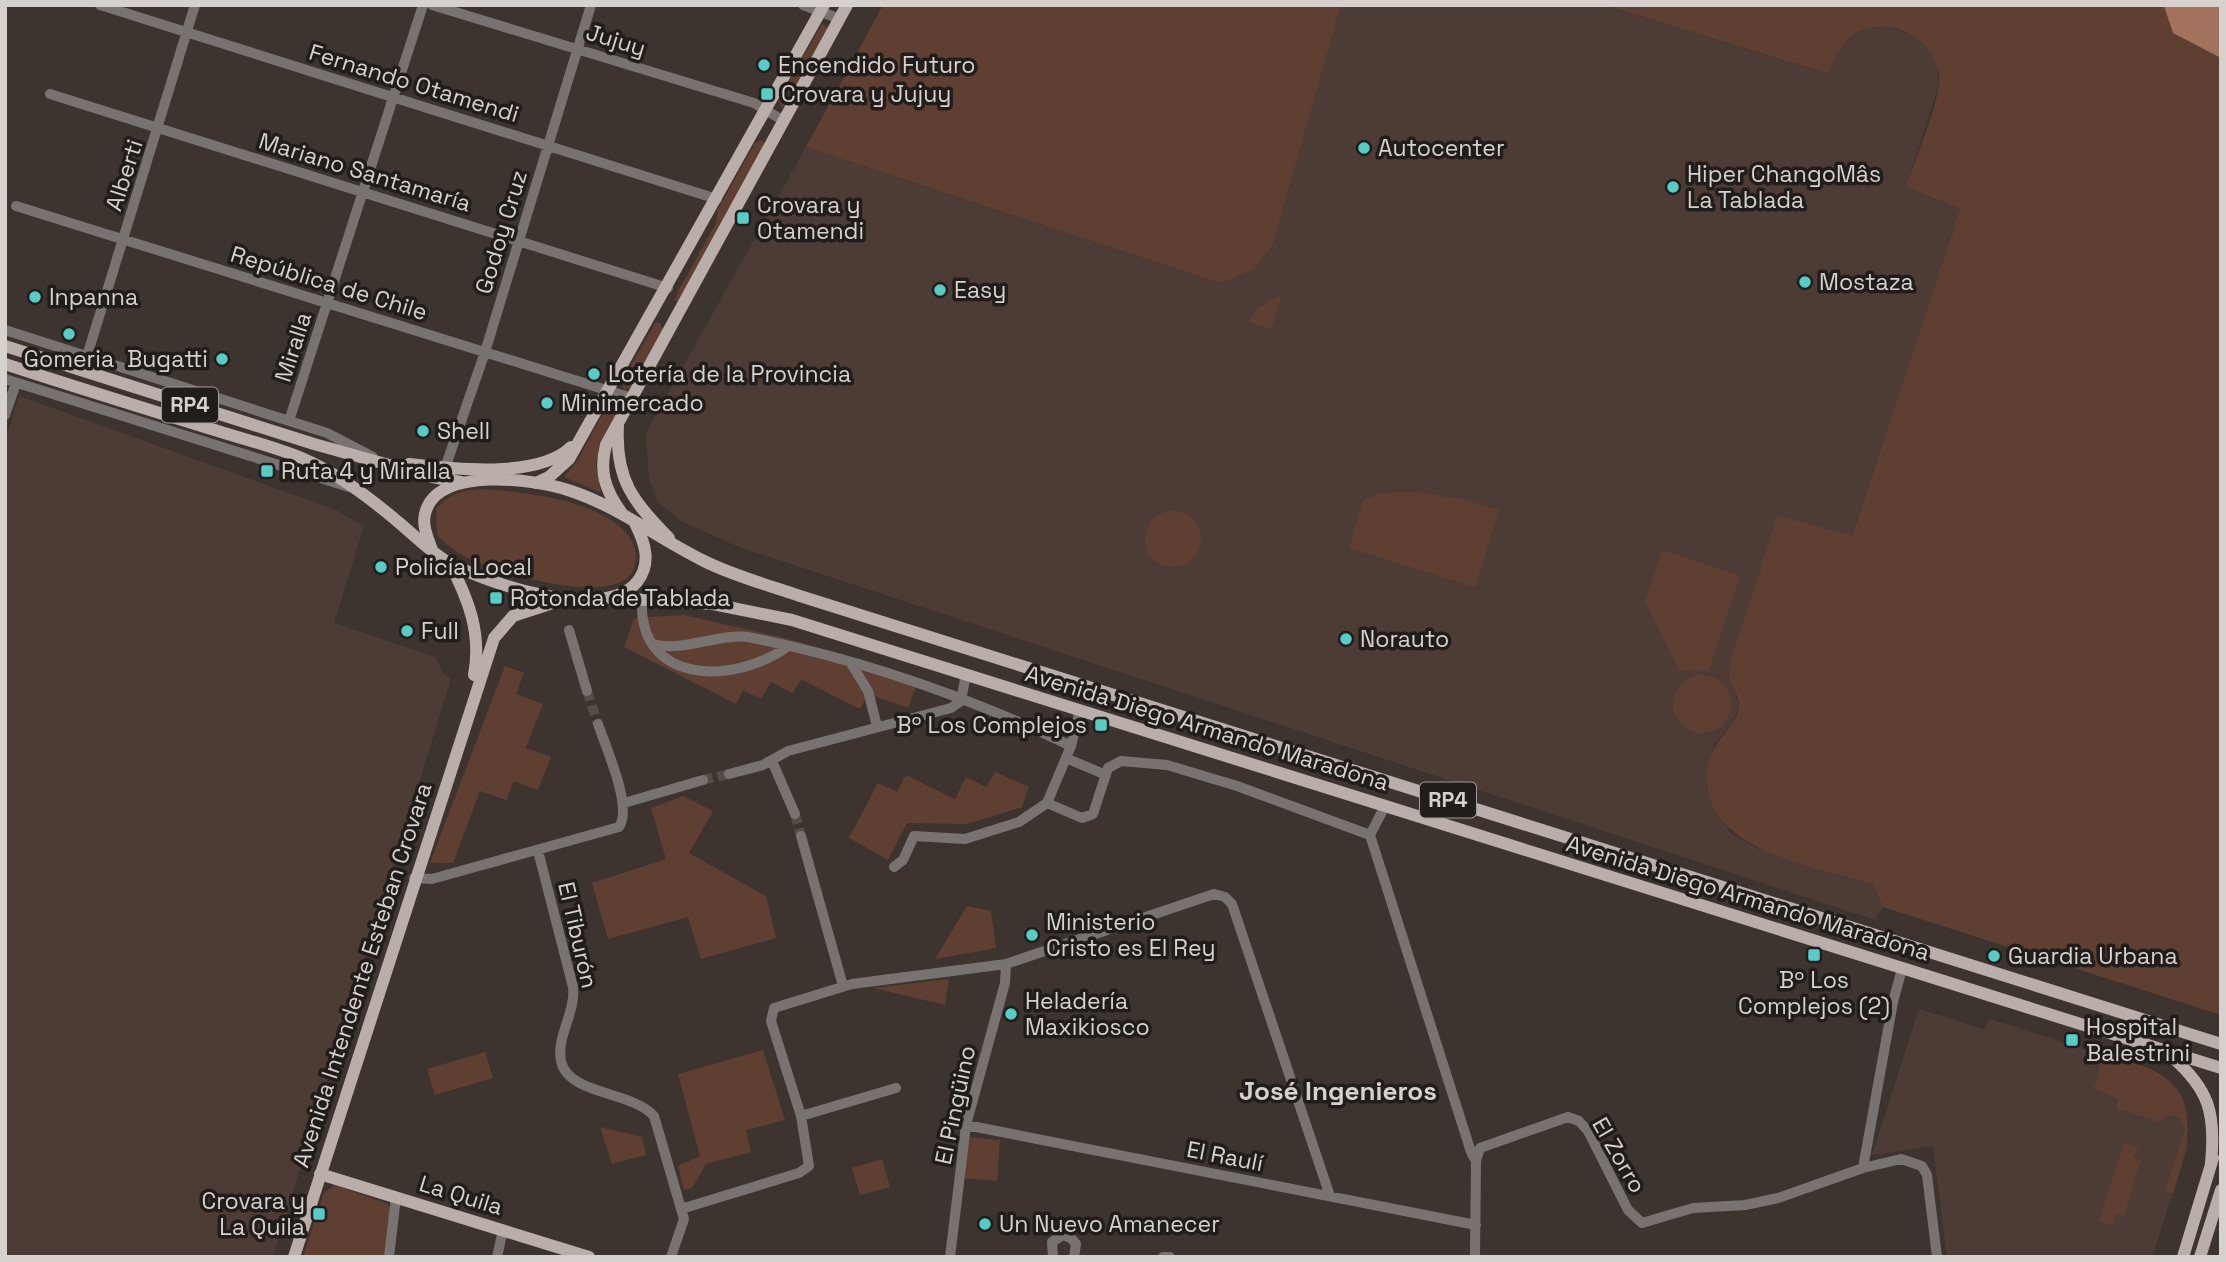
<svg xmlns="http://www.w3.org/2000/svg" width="2226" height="1262" font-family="'Space Grotesk',sans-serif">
<rect width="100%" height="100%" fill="#3e342f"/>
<path fill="#4d3c35" d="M1341,5H1605L1828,74L1837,51L1848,39L1866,28L1888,27L1916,36L1936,59L1939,84L1906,187L1960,209L1851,537L1778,515L1735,691L1739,707L1731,725L1714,744L1707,777L1708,794L1717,814L1731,833L1754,847L1873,884L1883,907L1875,920L739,547L681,521L658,502L649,480L646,433L806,147L1220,283L1273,244Z
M19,396L336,510L364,526L334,623L435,657L443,673L451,679L273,1257H5V441Z
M1919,1009L1984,1029L1990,1019L2148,1069L2172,1083L2185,1110L2188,1146L2152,1257H1947L1933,1146L1872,1155Z"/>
<path fill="#5f3f31" d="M883,5H1341L1273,244L1254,269L1220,283L806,147Z
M1605,5H2221V1015L1883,907L1873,884C1814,866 1689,849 1709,762C1714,739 1737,726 1739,707C1740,694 1728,684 1729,672C1729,658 1738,640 1742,626C1754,589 1766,552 1777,515L1852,536L1960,209L1906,187C1914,163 1938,105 1939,83C1942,37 1879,8 1846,41C1837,50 1833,62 1829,74Z
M822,24L829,28L785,107L781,108L779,99Z
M760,140L765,143L681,300L675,301L677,293L716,223L718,209L755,143Z
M1282,295L1271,329L1249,322L1256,309Z
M656,322L660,323L663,330L632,388L624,390L621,382Z
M616,398L621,405L599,451L596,465L601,493L564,477L578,460L610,400Z
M483,489C525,492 620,501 635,549C638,559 635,571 627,578C598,602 504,574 472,560C459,555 447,545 437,535L436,509C450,492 463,491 483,489Z
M1416,492L1466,500L1499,510L1475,587L1349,548L1363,500L1381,493Z
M1145 539a28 28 0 1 1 56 0a28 28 0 1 1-56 0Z
M1662,550L1740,576L1709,670L1680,671L1645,601Z
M684,615L785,638L919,678L908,708L868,694L860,709L801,679L793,693L771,682L761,699L743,690L736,704L624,647L634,618Z
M505,666L524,673L516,694L543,704L526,748L551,757L538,790L514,781L506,800L480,791L453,863H430Z
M1673 704a29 29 0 1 1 58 0a29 29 0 1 1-58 0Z
M995,772L1029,787L1022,807L967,824L907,823L888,860L849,838L878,783L897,792L906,775L955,799L966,777L986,787Z
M683,796L713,811L689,853L766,896L776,938L701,959L688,917L608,939L592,883L666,859L651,808Z
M967,906L991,911L996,948L935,959Z
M949,979L945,1005L873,988Z
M763,1050L785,1120L746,1130L751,1152L706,1164L692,1188L684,1190L678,1166L700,1156L678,1074Z
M485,1052L493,1078L435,1095L427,1069Z
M2103,1055C2122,1060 2144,1064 2160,1074C2204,1101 2185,1156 2173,1194L2165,1191L2185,1130L2181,1120L2175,1116H2167L2159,1122L2116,1108L2119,1099L2094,1088Z
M600,1127L642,1137L646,1155L612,1164Z
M965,1137L1000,1140L997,1181L961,1178Z
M2124,1142L2138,1147L2134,1158L2141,1160L2124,1216L2116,1214L2112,1226L2099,1221Z
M882,1159L890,1187L860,1195L852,1168Z
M335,1185L388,1204L391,1210L385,1257H303L324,1193Z"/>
<path fill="#a2725d" d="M2221,5V58L2173,33L2164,6Z"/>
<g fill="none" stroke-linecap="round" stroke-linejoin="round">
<path stroke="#554c47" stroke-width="10" stroke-dasharray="10 5" stroke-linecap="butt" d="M587,691L598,724
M703,780L729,774
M795,814L801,836"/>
<path stroke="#787371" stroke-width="10" d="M100,5L717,199
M432,5L754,103L784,121
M803,5L840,19
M50,94L668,288
M16,206L632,398
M5,330L327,433L373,457
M87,356L195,5
M5,379L349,487
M5,415L16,383
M289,421L423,5
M445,468L485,352L591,5
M642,600C638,685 734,685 787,647
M569,630L587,691
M653,644C686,653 720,631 753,638C863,660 971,698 1071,746L1047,803L1082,818L1093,814L1108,768L1121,761L1167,765L1237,786L1370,835L1471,1152L1476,1161
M852,665L868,691L877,726
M1071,746L1080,710
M1068,759L1106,775
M772,761L795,814
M729,774L763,765L788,751L951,708L961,701L966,674
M624,803L703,780
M1370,835L1385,806
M801,836L843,986
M538,851L573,987C576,1012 556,1037 561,1061C568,1095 632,1091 654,1116L684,1219L671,1257
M894,867L903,860L914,836L965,839L1019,822L1047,803
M414,878L432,879L619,827C633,807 606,748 598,724
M801,1116L896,1088
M966,1125L1476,1225
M1863,1168L1893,1002L1902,969
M681,1209L799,1173L809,1166L801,1116L771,1021L774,1008L852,984L1006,964L1214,894L1225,897L1232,904L1330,1196
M389,1257L396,1197
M497,1257L503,1230
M950,1257L966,1125L1005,983L1006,964
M1053,1257L1052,1242L1063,1235L1071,1238L1076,1244L1074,1257
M1163,1257H1170
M1475,1257L1476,1161L1480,1148L1568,1117L1579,1121L1588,1131L1628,1210L1642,1223L1693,1208L1745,1205L1778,1198L1863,1168L1901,1159L1922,1166L1927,1175L1937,1257"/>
<path stroke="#b9aea9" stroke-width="12" d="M5,346L314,444L432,477L461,482
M5,364C72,386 140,407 208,428C239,438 273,446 304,459C336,473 370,498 397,521C413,534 428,550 446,561C485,583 603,623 637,582C652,563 645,543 635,523
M618,426C615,479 633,502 669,538
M409,464C452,469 538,479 571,447
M536,483L549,477L569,459L824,5
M621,512C605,490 599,471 606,445L847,5
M432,550C428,538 422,526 425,514C436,465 537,479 571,491C619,507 659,539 704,561C734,576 768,585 800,596L2221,1044
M449,562C468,598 482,633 474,675
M615,598L713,604L792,620L2221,1068
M2171,1056C2209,1089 2216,1113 2211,1163
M320,1174L589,1257
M294,1257L494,638L513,616L562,600
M2183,1257L2213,1158
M2200,1257L2221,1190"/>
</g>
<g fill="#55cdc6" stroke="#211d1b" stroke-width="2.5">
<circle cx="764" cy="65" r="7"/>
<rect x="760" y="87" width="14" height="14" rx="3.5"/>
<circle cx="1364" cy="148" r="7"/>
<circle cx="1673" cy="187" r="7"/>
<rect x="736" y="211" width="14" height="14" rx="3.5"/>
<circle cx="1805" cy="282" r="7"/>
<circle cx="940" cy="290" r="7"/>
<circle cx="35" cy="297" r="7"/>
<circle cx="69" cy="334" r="7"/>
<circle cx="222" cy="359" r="7"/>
<circle cx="594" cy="374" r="7"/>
<circle cx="547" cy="403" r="7"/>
<circle cx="423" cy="431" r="7"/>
<rect x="260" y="464" width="14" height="14" rx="3.5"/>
<circle cx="381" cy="567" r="7"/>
<rect x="489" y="591" width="14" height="14" rx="3.5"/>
<circle cx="407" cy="631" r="7"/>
<circle cx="1346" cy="639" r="7"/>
<rect x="1094" y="718" width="14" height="14" rx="3.5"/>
<circle cx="1032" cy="935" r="7"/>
<rect x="1807" y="948" width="14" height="14" rx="3.5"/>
<circle cx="1994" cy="956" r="7"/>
<circle cx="1011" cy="1014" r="7"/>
<rect x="2065" y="1033" width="14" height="14" rx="3.5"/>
<rect x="312" y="1207" width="14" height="14" rx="3.5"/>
<circle cx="985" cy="1224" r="7"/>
</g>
<g text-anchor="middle" stroke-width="7" stroke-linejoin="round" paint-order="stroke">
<g fill="#211d1b" stroke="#a09b98" stroke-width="2">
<rect x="162" y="387.5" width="56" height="35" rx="5"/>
<rect x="1420" y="782.5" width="56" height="35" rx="5"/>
</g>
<g font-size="21" font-weight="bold" fill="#d7d1ce">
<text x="190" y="412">RP4</text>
<text x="1448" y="807">RP4</text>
</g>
<g font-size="23" fill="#d7d1ce" stroke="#211d1b">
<text transform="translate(616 40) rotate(17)" y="8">Jujuy</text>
<text transform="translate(414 83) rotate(17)" y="8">Fernando Otamendi</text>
<text transform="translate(365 172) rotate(17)" y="8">Mariano Santamaría</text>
<text transform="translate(124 175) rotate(-72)" y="8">Alberti</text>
<text transform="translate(501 232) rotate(-73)" y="8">Godoy Cruz</text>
<text transform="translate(329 283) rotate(17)" y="8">República de Chile</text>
<text transform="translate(293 347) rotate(-72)" y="8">Miralla</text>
<text transform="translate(1207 728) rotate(17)" y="8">Avenida Diego Armando Maradona</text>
<text transform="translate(1748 898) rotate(17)" y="8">Avenida Diego Armando Maradona</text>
<text transform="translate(578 935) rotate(77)" y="8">El Tiburón</text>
<text transform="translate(362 975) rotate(-72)" y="8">Avenida Intendente Esteban Crovara</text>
<text transform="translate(955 1105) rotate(-78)" y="8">El Pingüino</text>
<text transform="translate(1619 1155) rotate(60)" y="8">El Zorro</text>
<text transform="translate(1225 1156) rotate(11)" y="8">El Raulí</text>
<text transform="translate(461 1195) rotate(17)" y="8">La Quila</text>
</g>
<g font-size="23" fill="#d7d1ce" stroke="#211d1b" text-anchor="start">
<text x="778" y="73">Encendido Futuro</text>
<text x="781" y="102">Crovara y Jujuy</text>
<text x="1378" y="156">Autocenter</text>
<text x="1687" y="182">Hiper ChangoMâs<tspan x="1687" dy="26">La Tablada</tspan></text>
<text x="757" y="213">Crovara y<tspan x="757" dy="26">Otamendi</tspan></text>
<text x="1819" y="290">Mostaza</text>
<text x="954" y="298">Easy</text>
<text x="49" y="305">Inpanna</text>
<text x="69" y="367" text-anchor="middle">Gomeria</text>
<text x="208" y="367" text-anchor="end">Bugatti</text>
<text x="608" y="382">Lotería de la Provincia</text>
<text x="561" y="411">Minimercado</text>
<text x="437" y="439">Shell</text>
<text x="281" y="479">Ruta 4 y Miralla</text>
<text x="395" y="575">Policía Local</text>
<text x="510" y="606">Rotonda de Tablada</text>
<text x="421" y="639">Full</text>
<text x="1360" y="647">Norauto</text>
<text x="1087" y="733" text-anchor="end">Bº Los Complejos</text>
<text x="1046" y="930">Ministerio<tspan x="1046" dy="26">Cristo es El Rey</tspan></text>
<text x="2008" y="964">Guardia Urbana</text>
<text x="1814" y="988" text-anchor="middle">Bº Los<tspan x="1814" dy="26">Complejos (2)</tspan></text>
<text x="1025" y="1009">Heladería<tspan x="1025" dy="26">Maxikiosco</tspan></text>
<text x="2086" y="1035">Hospital<tspan x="2086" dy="26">Balestrini</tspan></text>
<text x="305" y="1209" text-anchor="end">Crovara y<tspan x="305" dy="26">La Quila</tspan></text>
<text x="999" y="1232">Un Nuevo Amanecer</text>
</g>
<g font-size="26" font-weight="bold" fill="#d7d1ce" stroke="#211d1b">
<text x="1338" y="1100">José Ingenieros</text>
</g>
</g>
<rect width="2226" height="1262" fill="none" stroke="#d7d1ce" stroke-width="14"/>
</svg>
